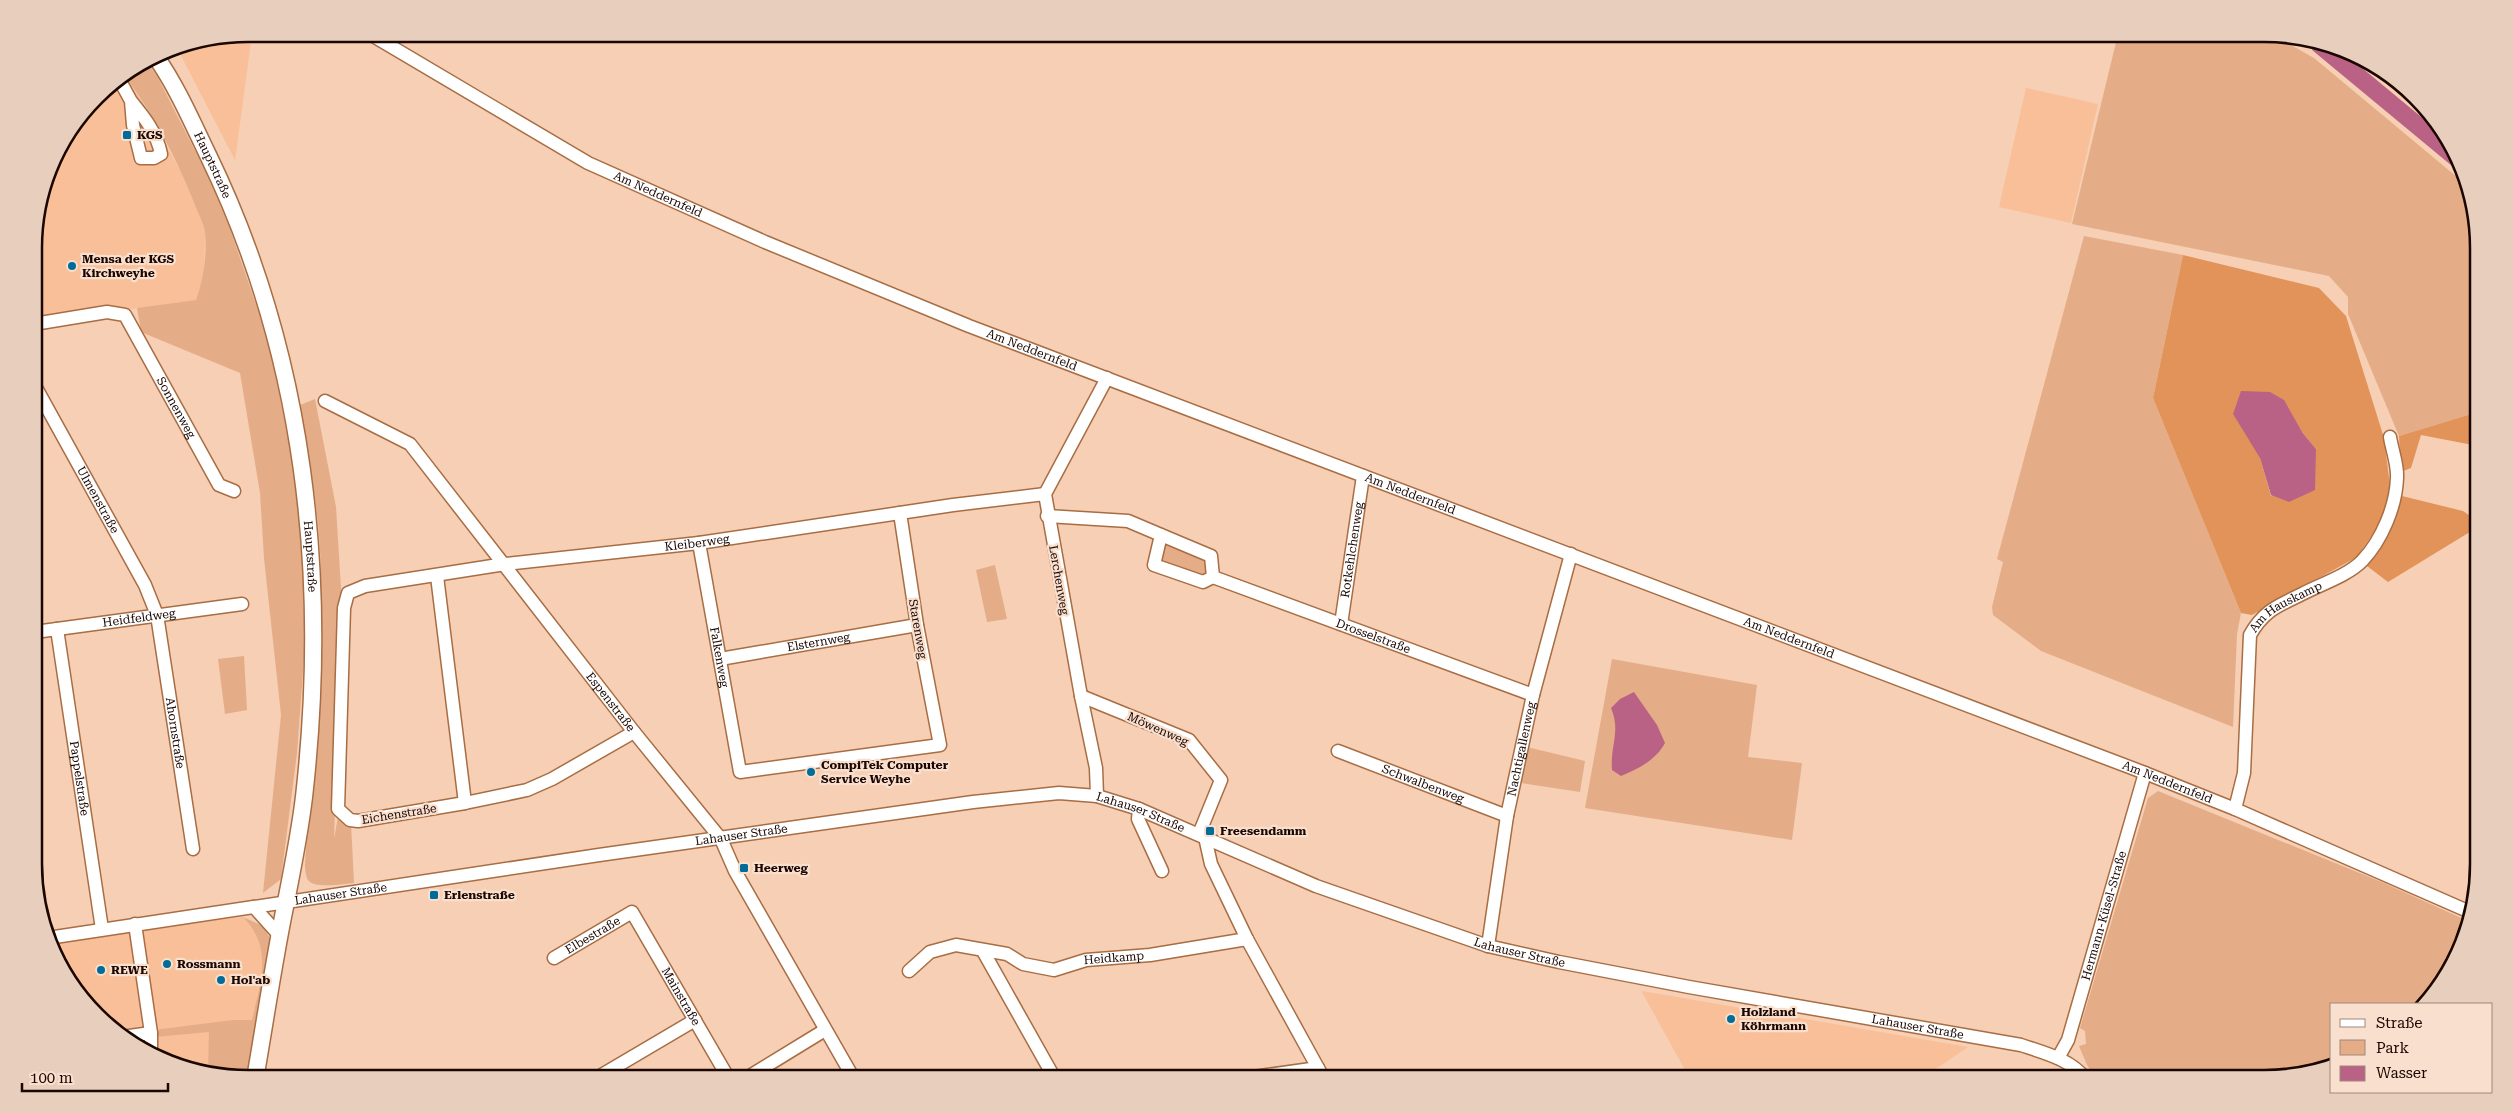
<svg xmlns="http://www.w3.org/2000/svg" width="2513" height="1113" font-family="'Roboto Serif',serif">
<rect width="100%" height="100%" fill="#f6cfb4"/>
<path fill="#f8bf98" d="M252,34L236,153L235,160L177,48Z
M125,76L136,90L188,185L205,230L204,279L196,300L34,323V234L56,154L107,87Z
M2026,88L2098,104L2071,223L1999,207Z
M243,917L250,925L262,944V972L252,1021L233,1020L210,1031L208,1071L166,1063L118,1035L78,996L48,941L149,926Z
M1642,992V991L1968,1047L1921,1079H1690Z"/>
<path fill="#e4ad88" d="M2118,34L2273,35L2314,58L2469,187L2477,220L2478,412L2399,436L2348,314V297L2329,276L2072,224Z
M2344,49L2395,78L2435,118L2440,126Z
M147,62L157,76L209,178L230,229L268,339L294,467L304,549V658L297,753L281,879L263,893L281,715L264,558L260,493L240,373L141,332L137,308L196,300C204,278 207,256 205,232C204,225 200,217 197,210C181,167 153,113 125,76Z
M2084,236L2183,255L2153,398L2241,613L2237,634L2233,727L2041,651L1993,615L1992,607L2003,562L1997,559Z
M315,399L336,507L342,604L334,839L338,817L351,823L354,883C344,884 314,889 308,880C306,877 305,869 305,865C310,770 322,676 321,581C321,522 310,463 300,405Z
M1163,537L1210,557L1212,575L1203,580L1157,564Z
M995,565L1007,619L987,622L976,570Z
M244,656L247,710L225,714L218,659Z
M1612,659L1757,685L1748,757L1802,763L1792,840L1585,808Z
M1527,747L1585,761L1580,792L1521,783Z
M2158,791L2384,883L2468,921C2462,951 2448,983 2426,1004H2332V1068L2279,1079H2096L2087,1065L2079,1046L2086,1044L2085,1031L2080,1028L2148,798Z
M243,917L263,926L271,940L249,1079L208,1071L209,1032L155,1037L154,1030L233,1020H252C260,982 274,949 243,917Z"/>
<path fill="#e29359" fill-rule="evenodd" d="M2183,255L2319,288L2346,316L2384,438L2391,494L2381,522L2357,557L2252,615L2241,613L2153,398ZM2302,432L2316,449L2271,496L2260,458Z
M2478,412V446L2421,435L2411,468L2401,472L2399,436Z
M2402,496L2463,511L2476,520L2478,518V527L2388,582L2367,566L2390,528Z"/>
<path fill="#ba6286" d="M2241,391L2270,392L2284,400L2302,432L2316,449L2315,490L2289,502L2271,495L2260,458L2233,414Z
M1634,692L1657,725L1665,743C1656,760 1638,769 1621,776L1612,770C1610,745 1621,732 1611,708L1620,699Z"/>
<g fill="none" stroke-linecap="round" stroke-linejoin="round">
<path stroke="#ba6286" stroke-width="18" d="M2319,44L2459,160"/>
<defs>
<g id="minor">
<path id="s1" d="M370,34L588,163L765,242L969,326L2145,773L2235,809L2470,912"/>
<path d="M119,79L131,101L133,125L141,158H154L161,154C157,133 144,117 131,101"/>
<path id="s2" d="M34,324L107,312L125,315L219,485L234,491"/>
<path id="s3" d="M35,386L145,585L157,615L193,849"/>
<path id="s4" d="M325,401L410,444L634,732L721,839L735,871L854,1079"/>
<path d="M1047,516L1128,521L1161,535"/>
<path id="s5" d="M699,543L740,772L940,745L917,625L900,513"/>
<path d="M437,576L465,803"/>
<path id="s6" d="M1213,577L1211,556L1161,535L1154,565L1203,582L1213,577L1533,695"/>
<path id="s7" d="M1341,624L1363,476"/>
<path id="s8" d="M57,629L102,929"/>
<path id="s9" d="M35,632L242,604"/>
<path id="s10" d="M720,659L917,625"/>
<path d="M1081,696L1189,740L1221,780L1199,834"/>
<path id="s11" d="M634,732L552,779L527,790L465,803L358,821L350,820L338,809L344,608L348,593L365,586L505,564L699,543L953,505L1045,494"/>
<path id="s12" d="M1338,751L1507,816"/>
<path d="M1097,796L1096,768L1081,696L1045,494L1107,378"/>
<path d="M1139,809L1138,819L1162,871"/>
<path id="s13" d="M2235,809L2244,773L2250,635C2264,610 2278,606 2302,594C2321,584 2347,576 2362,561C2382,540 2396,506 2397,478C2398,465 2392,450 2390,437"/>
<path d="M1205,837L1211,864L1247,939L1324,1079"/>
<path d="M254,907L280,936"/>
<path d="M135,924L151,1033V1054"/>
<path id="s14" d="M48,938L599,855L973,802L1059,793L1097,796L1139,809L1316,886L1488,946L1559,962L1689,987L2021,1045C2045,1053 2070,1059 2086,1079"/>
<path id="s15" d="M1488,946L1507,816L1533,695L1571,554"/>
<path d="M983,951L1055,1079"/>
<path id="s16" d="M554,958L632,912L729,1079"/>
<path id="s17" d="M909,971L930,952L956,945L1007,954L1023,964L1054,970L1086,960L1150,955L1247,939"/>
<path d="M122,1037L151,1033"/>
<path id="s18" d="M2058,1058L2068,1040L2145,773"/>
<path d="M595,1079L695,1020"/>
<path d="M745,1079L825,1030"/>
<path d="M1239,1079L1318,1068"/>
</g>
<g id="major">
<path id="s19" d="M156,57C177,87 192,122 208,155C305,355 329,577 304,797C299,839 290,881 282,922C272,974 264,1027 255,1079"/>
</g>
</defs>
<use href="#minor" stroke="#a86d43" stroke-width="15"/>
<use href="#major" stroke="#a86d43" stroke-width="19"/>
<use href="#minor" stroke="#fff" stroke-width="12"/>
<use href="#major" stroke="#fff" stroke-width="16"/>
</g>
<g fill="#006c99" stroke="#f9dfcd" stroke-width="2">
<rect x="122" y="130" width="10" height="10" rx="2.5"/>
<circle cx="72" cy="266" r="5"/>
<circle cx="811" cy="772" r="5"/>
<rect x="1205" y="826" width="10" height="10" rx="2.5"/>
<rect x="739" y="863" width="10" height="10" rx="2.5"/>
<rect x="429" y="890" width="10" height="10" rx="2.5"/>
<circle cx="167" cy="964" r="5"/>
<circle cx="101" cy="970" r="5"/>
<circle cx="221" cy="980" r="5"/>
<circle cx="1731" cy="1019" r="5"/>
</g>
<g text-anchor="middle" stroke-width="4.5" stroke-linejoin="round" paint-order="stroke">
<g font-size="12" font-weight="bold" fill="#1b0600" stroke="#f9dfcd" text-anchor="start">
<text x="137" y="139">KGS</text>
<text x="82" y="263">Mensa der KGS<tspan x="82" dy="14">Kirchweyhe</tspan></text>
<text x="821" y="769">CompiTek Computer<tspan x="821" dy="14">Service Weyhe</tspan></text>
<text x="1220" y="835">Freesendamm</text>
<text x="754" y="872">Heerweg</text>
<text x="444" y="899">Erlenstraße</text>
<text x="177" y="968">Rossmann</text>
<text x="111" y="974">REWE</text>
<text x="231" y="984">Hol'ab</text>
<text x="1741" y="1016">Holzland<tspan x="1741" dy="14">Köhrmann</tspan></text>
</g>
<g font-size="12" fill="#1b0600" stroke="#f9dfcd">
<text dy="4" stroke="none"><textPath href="#s19" startOffset="122">Hauptstraße</textPath></text>
<text dy="4" stroke="none"><textPath href="#s1" startOffset="330">Am Neddernfeld</textPath></text>
<text dy="4" stroke="none"><textPath href="#s1" startOffset="735">Am Neddernfeld</textPath></text>
<text dy="4" stroke="none"><textPath href="#s2" startOffset="198">Sonnenweg</textPath></text>
<text dy="4" stroke="none"><textPath href="#s1" startOffset="1140">Am Neddernfeld</textPath></text>
<text dy="4" stroke="none"><textPath href="#s3" startOffset="130">Ulmenstraße</textPath></text>
<text dy="4" stroke="none"><textPath href="#s11" startOffset="888">Kleiberweg</textPath></text>
<text dy="4" stroke="none"><textPath href="#s7" startOffset="75">Rotkehlchenweg</textPath></text>
<text dy="4" stroke="none"><textPath href="#s19" startOffset="528">Hauptstraße</textPath></text>
<text transform="translate(1059 580) rotate(80)" y="4">Lerchenweg</text>
<text dy="4" stroke="none"><textPath href="#s13" startOffset="222">Am Hauskamp</textPath></text>
<text dy="4" stroke="none"><textPath href="#s9" startOffset="105">Heidfeldweg</textPath></text>
<text transform="translate(918 629) rotate(80)" y="4">Starenweg</text>
<text dy="4" stroke="none"><textPath href="#s6" startOffset="340">Drosselstraße</textPath></text>
<text dy="4" stroke="none"><textPath href="#s1" startOffset="1545">Am Neddernfeld</textPath></text>
<text dy="4" stroke="none"><textPath href="#s10" startOffset="100">Elsternweg</textPath></text>
<text dy="4" stroke="none"><textPath href="#s5" startOffset="116">Falkenweg</textPath></text>
<text dy="4" stroke="none"><textPath href="#s4" startOffset="422">Espenstraße</textPath></text>
<text transform="translate(1158 729) rotate(24)" y="4">Möwenweg</text>
<text dy="4" stroke="none"><textPath href="#s3" startOffset="379">Ahornstraße</textPath></text>
<text dy="4" stroke="none"><textPath href="#s15" startOffset="200">Nachtigallenweg</textPath></text>
<text dy="4" stroke="none"><textPath href="#s8" startOffset="151">Pappelstraße</textPath></text>
<text dy="4" stroke="none"><textPath href="#s1" startOffset="1950">Am Neddernfeld</textPath></text>
<text dy="4" stroke="none"><textPath href="#s12" startOffset="91">Schwalbenweg</textPath></text>
<text dy="4" stroke="none"><textPath href="#s14" startOffset="1106">Lahauser Straße</textPath></text>
<text transform="translate(399 814) rotate(-9)" y="4">Eichenstraße</text>
<text dy="4" stroke="none"><textPath href="#s14" startOffset="701">Lahauser Straße</textPath></text>
<text dy="4" stroke="none"><textPath href="#s14" startOffset="296">Lahauser Straße</textPath></text>
<text dy="4" stroke="none"><textPath href="#s18" startOffset="150">Hermann-Küsel-Straße</textPath></text>
<text dy="4" stroke="none"><textPath href="#s16" startOffset="45">Elbestraße</textPath></text>
<text dy="4" stroke="none"><textPath href="#s14" startOffset="1511">Lahauser Straße</textPath></text>
<text dy="4" stroke="none"><textPath href="#s17" startOffset="219">Heidkamp</textPath></text>
<text dy="4" stroke="none"><textPath href="#s16" startOffset="188">Mainstraße</textPath></text>
<text dy="4" stroke="none"><textPath href="#s14" startOffset="1916">Lahauser Straße</textPath></text>
</g>
</g>
<path d="M0 0H2513V1113H0ZM248 42H2264A206 206 0 0 1 2470 248V864A206 206 0 0 1 2264 1070H248A206 206 0 0 1 42 864V248A206 206 0 0 1 248 42Z" fill="#e7cebd" fill-rule="evenodd"/>
<path fill="none" stroke="#1b0600" stroke-width="2.5" d="M248 42H2264A206 206 0 0 1 2470 248V864A206 206 0 0 1 2264 1070H248A206 206 0 0 1 42 864V248A206 206 0 0 1 248 42Z"/>
<rect x="2330" y="1003" width="162" height="90" fill="#f9dfcd" stroke="#a0887b"/>
<rect x="2340" y="1019" width="25" height="8" fill="#ffffff" stroke="#a0887b"/>
<text x="2376" y="1028" font-size="15" fill="#1b0600">Straße</text>
<rect x="2340" y="1040" width="25" height="15" fill="#e4ad88" stroke="#a0887b"/>
<text x="2376" y="1053" font-size="15" fill="#1b0600">Park</text>
<rect x="2340" y="1066" width="25" height="15" fill="#ba6286" stroke="#a0887b"/>
<text x="2376" y="1078" font-size="15" fill="#1b0600">Wasser</text>
<path d="M22 1083v8h146v-8" fill="none" stroke="#1b0600" stroke-width="2.5"/>
<text x="30" y="1083" font-size="15" fill="#1b0600" stroke="#f9dfcd" stroke-width="4" paint-order="stroke">100 m</text>
</svg>
